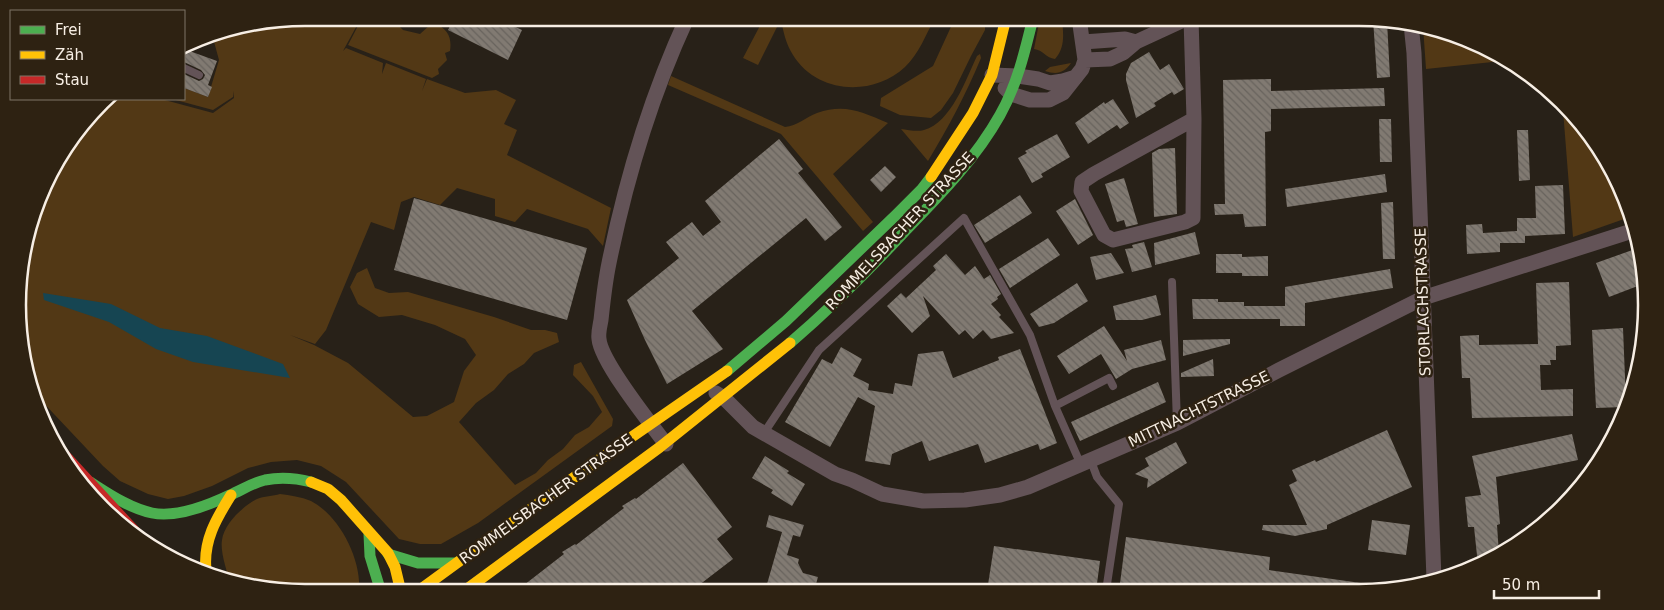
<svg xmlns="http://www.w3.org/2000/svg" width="1664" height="610" font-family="'DejaVu Sans',sans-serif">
<defs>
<pattern id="building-back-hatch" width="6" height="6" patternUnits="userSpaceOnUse" patternTransform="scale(1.25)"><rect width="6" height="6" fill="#817a72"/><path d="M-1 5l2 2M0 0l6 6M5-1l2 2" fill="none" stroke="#68635d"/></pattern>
</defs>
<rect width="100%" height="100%" fill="#282118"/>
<path fill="#523815" d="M305,18H361L343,51L346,48L383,63L382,74L386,63L426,79L422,91L427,79L465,93L496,90L516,100L504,124L517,130L507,155L611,208L603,246L588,229L527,209L515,222L495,216V199L457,188L440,205L414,197L401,202L394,230L371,222L326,330L315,344L290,335L314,345L348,363L413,417L427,416L454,402L464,371L476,355L465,339L435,325L402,315L379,317L358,304L350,287L357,273L367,268L375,288L389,293L408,292L494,317L531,330H545L557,333L559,342L534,353L524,364L508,374L494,390L476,403L459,422L515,485L536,473L548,460L563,449L575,435L589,427L602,412L593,396L573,375L574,365L581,362L613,419L612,426L478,523L441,544H420L399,539L346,482L321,466L297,460L271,462L248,468L212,486L184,496L168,499L148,494L120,481L103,466L37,396L23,361L20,267L56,162L107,99H161L213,113L234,98L233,91V97L213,110L172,99H184V88L208,97L219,60L213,38L218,32Z
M362,18H375L378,22L392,26H399L403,30L420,34L430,25L435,23C448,30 452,37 450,51L445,53L447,60L438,69L439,74L432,78L348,45Z
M764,18H935C926,34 919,54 905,67C873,97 817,94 793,55C786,44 783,31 781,19L758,65L743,58Z
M955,18H985V30L971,56L953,93L941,110L931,118L900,115L880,106L881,98L933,66Z
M1040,18H1062C1063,32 1066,47 1055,59C1046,58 1043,50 1034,49Z
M1423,26L1434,27L1502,61L1426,69Z
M980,54L981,58C966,94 948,128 928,161L901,129C908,130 918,132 924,130C951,123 966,79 977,56Z
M1071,63C1064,73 1057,75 1045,71L1050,67Z
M671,76L785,127C797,126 806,117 817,113C845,103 862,112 888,123L833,174L873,222L863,231L781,134L668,85Z
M1563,110L1608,162L1627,218L1573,237Z
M280,494C290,495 301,497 311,501C340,516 362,560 359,592H305L230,582C227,571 220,552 222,540C224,524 243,506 257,499C264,496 273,496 280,494Z"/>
<path fill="#164552" d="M43,293L111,304L160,328L207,336L283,364L290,378L193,362L156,349L109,322L44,300Z"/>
<path fill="url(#building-back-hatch)" d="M454,18H496L522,30L508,60L448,30Z
M1373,19L1387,21L1390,77L1377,78Z
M184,49L217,61L208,85L212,87L208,97L184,88V74L199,81L203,79L205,75L201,70L184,62Z
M1149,52L1160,70L1169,64L1184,89L1174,95L1172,92L1154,103L1156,106L1136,118L1126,80V74L1131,63Z
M1271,79V91L1384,88L1385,106L1271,109V131L1265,132L1266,226L1245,227L1243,214L1215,215L1214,204H1225L1223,80Z
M1113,99L1129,123L1120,129L1117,125L1088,144L1075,123L1104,102L1105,104Z
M1379,119H1391L1392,162H1380Z
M1517,130H1528L1530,180L1519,181Z
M1057,134L1070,157L1041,174L1043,177L1032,183L1018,158L1027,153L1025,151Z
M779,139L803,169L798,173L842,227L825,241L806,218L692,311L723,349L667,384L645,340L627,300L679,258L666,242L692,222L703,236L721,222L705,201Z
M1175,148L1177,214L1154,217L1152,153L1159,149Z
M885,166L896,177L881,192L870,180Z
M1385,174L1387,192L1287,207L1285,189Z
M1124,178L1138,224L1126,227L1124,220L1117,222L1105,184Z
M1563,185L1565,234L1525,236V243H1500V252L1467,254L1466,225L1482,224L1483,233L1517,231V218H1536L1535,186Z
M1020,195L1032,213L985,243L974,225Z
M414,198L587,248L567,320L394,270Z
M1075,199L1093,235L1078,245L1056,211Z
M1393,202L1395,259H1383L1381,203Z
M1195,232L1200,254L1155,265L1154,243Z
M1048,238L1060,255L1010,288L999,269Z
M1144,242L1152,267L1132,272L1125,249L1133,248L1132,245Z
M1638,248L1644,268L1643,284L1609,297L1596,263Z
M1111,253L1124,273L1096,280L1090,257Z
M946,254L965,275L975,266L984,279L990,275L1001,294L997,297L998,299L991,304L1001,315L999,317L1014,333L991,339L983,330L973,339L965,330L959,335L923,296L930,316L912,333L887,306L901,293L906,298L936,270L933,266Z
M1216,254H1242V257L1268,256V276H1242V273H1216Z
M1390,269L1393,288L1305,303V326H1280V319H1193L1192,299H1218V302H1244V306H1285V287Z
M1569,282L1571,345L1556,346V360H1550L1551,365H1540L1541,390L1573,389V416L1472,418L1470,378H1462L1460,336L1479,335V345L1538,344L1536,283Z
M1077,283L1088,301L1054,323L1039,327L1030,314Z
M1156,295L1161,315L1142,320H1116L1113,306Z
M1104,326L1127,361L1124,350L1161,340L1166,360L1132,369L1116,379L1101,354L1069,374L1057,356Z
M1623,328L1626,402L1624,407L1596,408L1592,330Z
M1230,339V344L1183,356V340Z
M841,347L862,359L853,376L869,384L868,390L893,394L895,383L912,386L918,354L943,351L953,378L999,360L998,357L1020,349L1057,443L1040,450L1038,444L985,463L978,444L929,461L922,441L892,454L890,465L865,461L875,406L858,397L830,447L785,422L822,359L832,364Z
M1213,359L1214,376L1181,377V373Z
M1158,382L1166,402L1080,441L1071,422Z
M1387,430L1412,487L1327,525V529L1295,536L1262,530L1263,525H1307L1289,485L1297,481L1292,470L1315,460L1316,462Z
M1572,434L1578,460L1496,477L1500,524L1497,525L1499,554L1486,563L1478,565L1474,527H1468L1465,497L1481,495L1472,456Z
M1176,442L1187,463L1147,488L1148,479L1135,474L1149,466L1145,458Z
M765,456L789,471L787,473L805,484L792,506L771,493L773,490L752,478Z
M683,463L732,527L717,539L733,559L690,592H515L564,554L562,552L575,544L576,545L624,508L622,506L635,498L636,499Z
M769,515L804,525L800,537L793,535L787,555L799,559L798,563L803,573L818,577L814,591H765L782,532L766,527Z
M1372,520L1410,525L1406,555L1368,550Z
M1126,537L1270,557L1269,570L1361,583L1360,590L1119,591Z
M994,546L1100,561L1096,591H987Z"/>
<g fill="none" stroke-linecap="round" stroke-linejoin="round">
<path stroke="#635357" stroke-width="8" d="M184,68L199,75
M1172,282L1177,423
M1055,406L1109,378L1113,386
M764,433L819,350L964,218L1030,335L1055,406L1081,465
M1091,461L1097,477L1119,504L1106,591"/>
<path stroke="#635357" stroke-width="15" d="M1191,18L1194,119L1193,218L1185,222L1113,240L1104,235L1081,191L1082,182L1094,174L1194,119
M1411,24L1414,53L1434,579
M1083,42L1125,39L1136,42
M1085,60L1110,59L1123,53L1136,42L1188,18
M992,75L1018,76L1038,79L1050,83L1063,81L1076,77
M1005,88L1011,94L1030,100H1049L1063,93L1082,69L1085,60L1079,18
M716,393L724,398L753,427L835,474L852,480L882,494L923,501L965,500L1000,495L1028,487L1177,423L1279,370L1423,298L1632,231
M666,444C650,423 601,362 599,339C598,333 600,326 601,320C603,301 605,282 609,263C626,179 651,96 687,18"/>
<path stroke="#4caf50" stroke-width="11" d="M790,343C832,307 870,269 907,229C941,194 976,158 1000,115C1017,85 1025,51 1033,18
M727,371L786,321L897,214L921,190L931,177
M90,482C109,494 129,508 152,513C177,518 207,506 230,495C242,490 252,483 265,480C281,477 295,478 311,482
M369,534L370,556L381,592
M388,554L418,563H455"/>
<path stroke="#ffc107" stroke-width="11" d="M931,177L973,113L992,75L1006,18
M311,482L328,489L341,500L388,553L395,567L401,592
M206,570C203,541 216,519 231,495
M417,592L587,468L727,371
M463,592L660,447L790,343"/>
<path stroke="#c62828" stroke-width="11" d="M60,450L142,539"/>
</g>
<g text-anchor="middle" stroke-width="5" stroke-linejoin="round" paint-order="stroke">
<g font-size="15" fill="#f7eee4" stroke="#2e2212">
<text transform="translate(900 231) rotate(-47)" y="5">ROMMELSBACHER STRASSE</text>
<text transform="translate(1423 302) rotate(-92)" y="5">STORLACHSTRASSE</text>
<text transform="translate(1199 409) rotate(-26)" y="5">MITTNACHTSTRASSE</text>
<text transform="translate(546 499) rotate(-36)" y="5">ROMMELSBACHER STRASSE</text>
</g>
</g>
<path d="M0 0H1664V610H0ZM305 26H1359A279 279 0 0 1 1638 305V305A279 279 0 0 1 1359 584H305A279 279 0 0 1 26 305V305A279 279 0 0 1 305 26Z" fill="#2e2212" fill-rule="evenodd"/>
<path fill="none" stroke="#f7eee4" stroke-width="2.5" d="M305 26H1359A279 279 0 0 1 1638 305V305A279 279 0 0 1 1359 584H305A279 279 0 0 1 26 305V305A279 279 0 0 1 305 26Z"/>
<rect x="10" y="10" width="175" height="90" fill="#2e2212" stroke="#7e7466"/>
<rect x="20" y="26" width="25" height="8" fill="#4caf50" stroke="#7e7466"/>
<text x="55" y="35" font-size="15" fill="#f7eee4">Frei</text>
<rect x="20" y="51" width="25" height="8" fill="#ffc107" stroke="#7e7466"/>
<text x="55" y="60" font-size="15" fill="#f7eee4">Zäh</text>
<rect x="20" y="76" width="25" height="8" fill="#c62828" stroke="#7e7466"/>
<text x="55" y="85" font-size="15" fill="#f7eee4">Stau</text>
<path d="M1494 590v8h105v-8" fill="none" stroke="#f7eee4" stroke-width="2.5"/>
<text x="1502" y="590" font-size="15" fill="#f7eee4" stroke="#2e2212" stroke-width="4" paint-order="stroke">50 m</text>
</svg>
